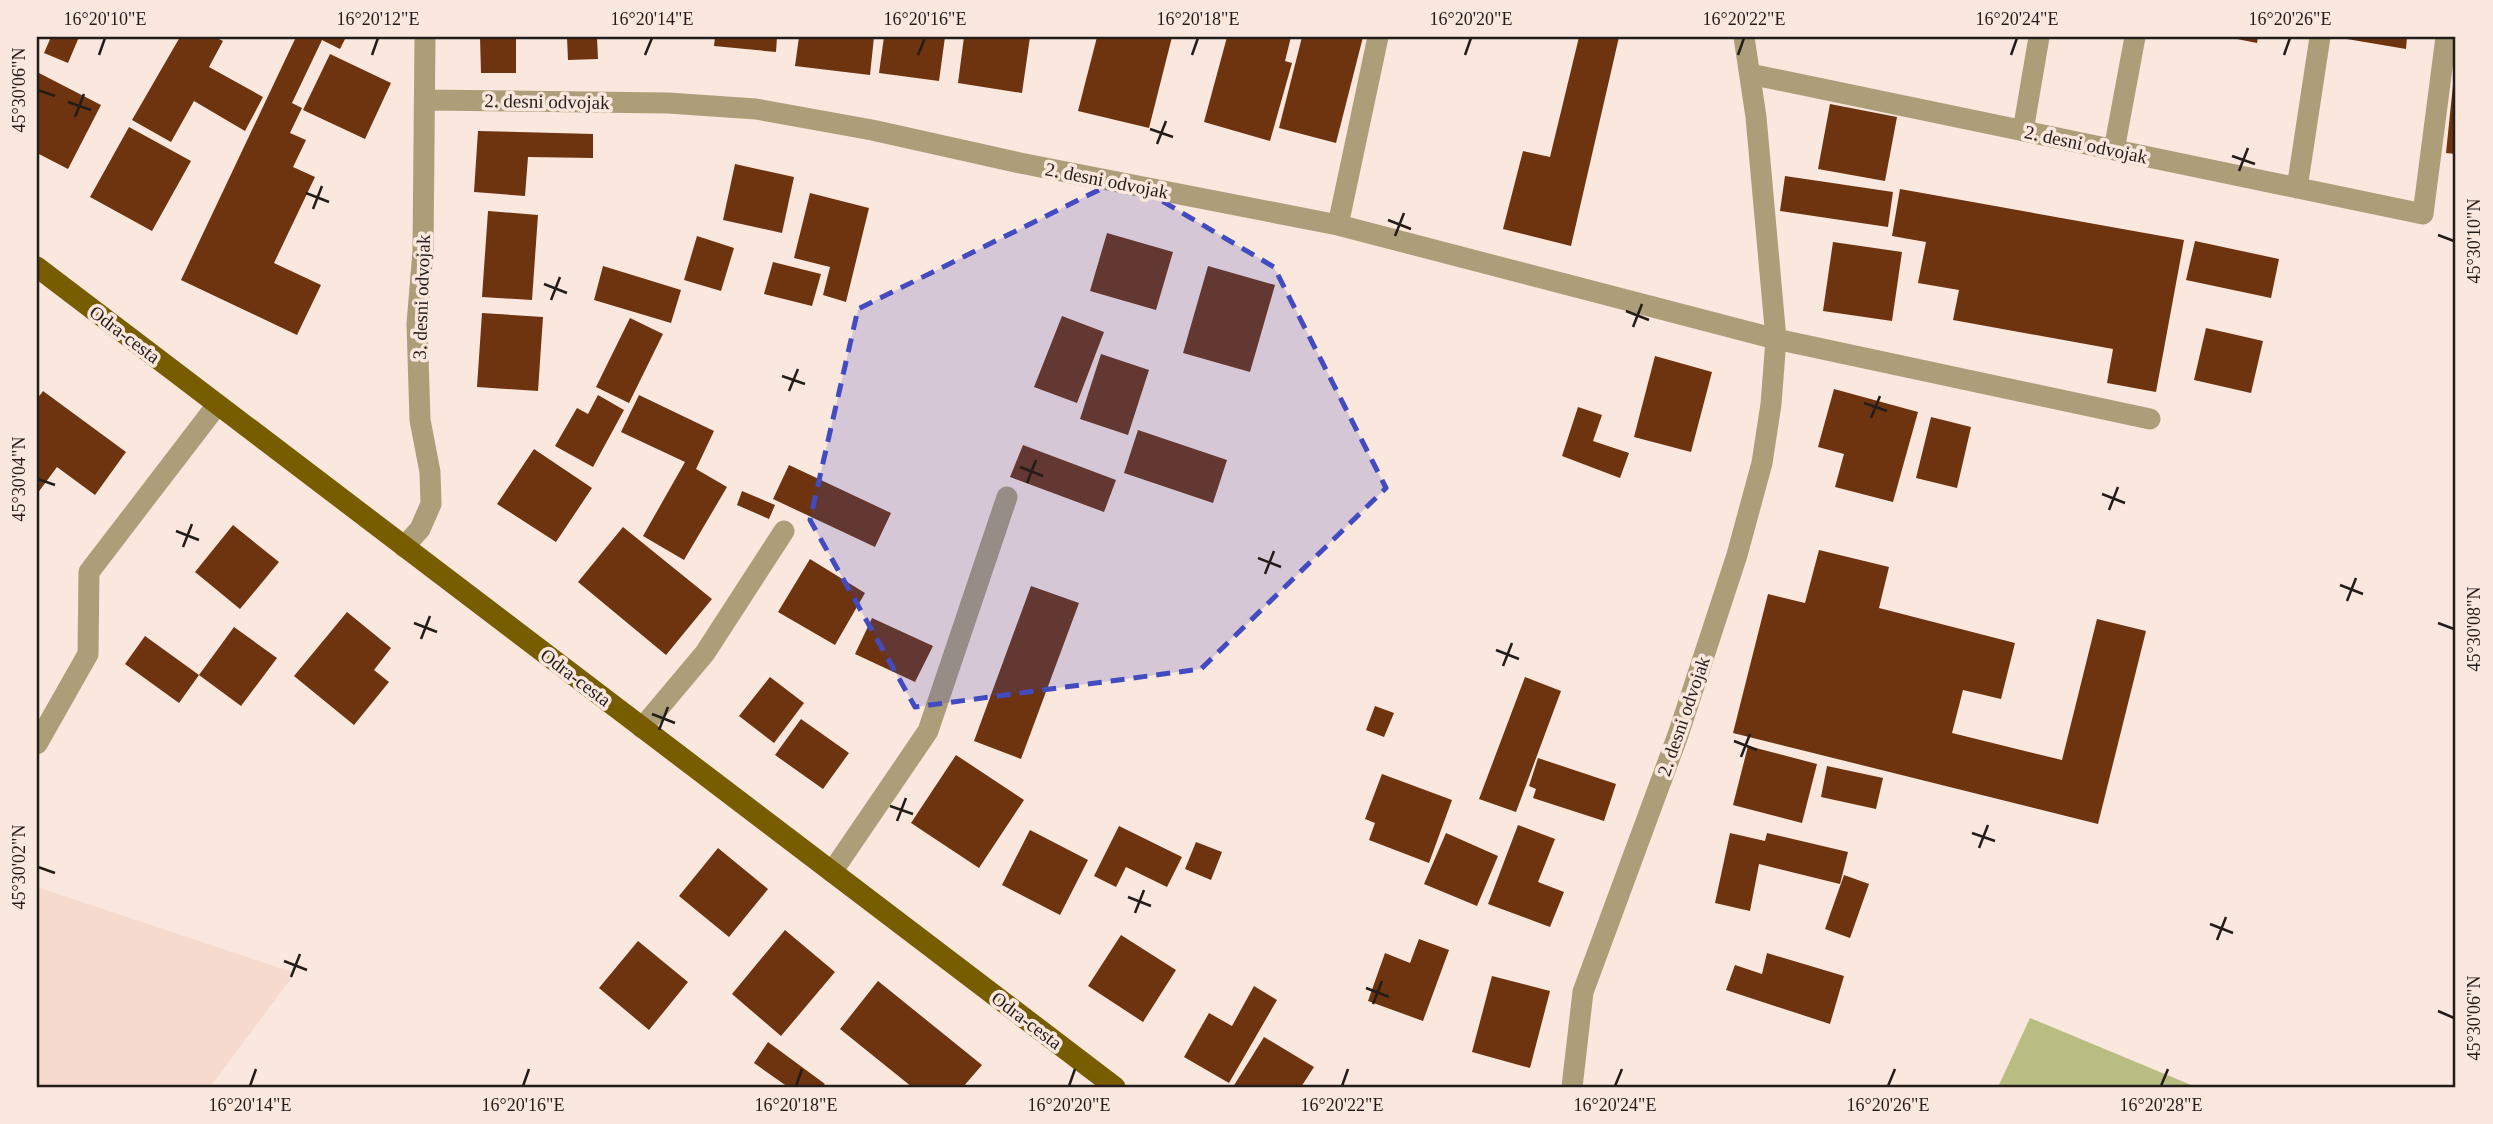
<svg xmlns="http://www.w3.org/2000/svg" width="2493" height="1124" font-family="Georgia,serif">
<rect width="100%" height="100%" fill="#fae7dd"/>
<path fill="#f5dacd" d="M37,887L295,973L210,1087H37Z"/>
<path fill="#b9bd82" d="M2030,1018L2196,1087H1998Z"/>
<path fill="#6d340f" d="M51,37H79L68,63L44,53Z
M180,37H215L223,41L209,67L263,97L245,131L194,101L171,142L132,120Z
M296,37H346L340,49L322,40L292,103L302,108L290,133L306,140L293,167L315,177L274,263L321,285L297,335L181,280Z
M480,37H516V73H481Z
M567,37H597L598,59L568,60Z
M715,37H777L776,52L714,46Z
M799,37H874L870,75L795,66Z
M884,37H945L939,81L879,73Z
M964,37H1030L1022,93L958,83Z
M1097,37H1172L1149,128L1078,111Z
M1227,37H1291L1285,61L1292,63L1270,141L1204,122Z
M1302,37H1363L1336,143L1279,128Z
M1579,37H1619L1571,246L1503,229L1523,151L1550,157Z
M2227,37H2258L2257,43Z
M2335,37H2407L2406,49Z
M330,54L391,83L365,139L303,110Z
M39,73L101,105L68,169L37,153V78Z
M2454,75L2456,76V154L2446,153Z
M1830,104L1897,117L1885,181L1818,169Z
M129,127L191,161L152,231L90,197Z
M478,131L593,134V158L528,157L525,196L474,192Z
M735,164L794,177L782,233L723,220Z
M1785,176L1893,192L1888,227L1780,211Z
M1900,189L2184,240L2156,392L2107,383L2113,349L1953,320L1959,290L1918,283L1926,242L1892,236Z
M810,193L869,208L846,302L823,295L830,267L794,258Z
M488,211L538,215L532,300L482,297Z
M1107,233L1173,252L1156,310L1090,291Z
M697,236L734,248L721,291L684,280Z
M2195,241L2279,259L2271,298L2186,280Z
M1833,242L1902,252L1892,321L1823,311Z
M773,262L821,274L812,306L764,294Z
M603,266L681,290L671,323L594,300Z
M1208,266L1275,285L1250,372L1183,353Z
M482,313L543,317L538,391L477,387Z
M1062,316L1104,332L1077,403L1034,387Z
M630,318L663,334L629,403L596,387Z
M2206,328L2263,341L2251,393L2194,380Z
M1101,354L1149,370L1128,435L1080,419Z
M1655,356L1712,372L1691,452L1634,437Z
M1834,389L1918,412L1893,502L1835,487L1844,454L1818,447Z
M43,391L126,452L95,495L57,467L37,494V399Z
M598,395L624,410L593,467L555,446L577,408L588,414Z
M639,395L714,431L696,469L727,487L684,560L643,536L685,462L621,432Z
M1578,407L1602,415L1593,441L1629,453L1620,478L1562,456Z
M1931,417L1971,427L1957,488L1916,478Z
M1138,430L1227,460L1213,503L1124,473Z
M1023,445L1116,480L1104,512L1010,477Z
M534,449L592,488L556,542L497,504Z
M789,465L891,513L875,547L773,499Z
M742,491L775,505L769,519L737,505Z
M233,525L279,562L240,609L195,572Z
M623,527L712,599L666,655L578,582Z
M1819,550L1889,567L1879,608L2015,643L2001,699L1963,690L1952,733L2062,760L2097,619L2146,631L2098,824L1733,733L1768,594L1805,603Z
M810,559L865,593L835,645L778,612Z
M1031,586L1079,603L1021,759L974,741Z
M347,612L391,648L374,670L389,682L354,725L294,676Z
M872,618L933,646L915,682L855,654Z
M234,627L277,658L241,706L199,675Z
M145,636L199,675L179,703L125,664Z
M770,677L804,703L774,743L739,716Z
M1525,677L1561,691L1516,812L1479,799Z
M1375,706L1394,713L1384,737L1366,730Z
M801,719L849,753L823,789L775,755Z
M1748,746L1817,764L1802,823L1733,805Z
M956,755L1024,800L979,868L911,823Z
M1538,758L1616,784L1604,821L1533,798L1536,789L1529,786Z
M1827,766L1883,778L1876,809L1821,797Z
M1382,774L1452,800L1429,863L1369,840L1375,823L1365,819Z
M1518,825L1555,839L1538,882L1564,892L1550,927L1488,904Z
M1119,826L1182,857L1167,887L1126,867L1116,887L1094,876Z
M1030,830L1088,860L1060,915L1002,885Z
M1446,833L1498,856L1477,906L1424,884Z
M1730,833L1765,841L1767,833L1848,852L1840,884L1759,864L1750,911L1715,903Z
M1196,842L1222,852L1211,880L1185,869Z
M718,848L768,889L729,937L679,896Z
M1844,875L1869,884L1850,938L1825,929Z
M785,930L835,972L781,1036L732,994Z
M1121,935L1176,970L1143,1022L1088,986Z
M1419,939L1449,950L1423,1021L1368,1001L1385,953L1410,963Z
M638,941L688,982L649,1030L599,988Z
M1767,953L1844,976L1830,1024L1726,990L1735,965L1762,974Z
M1492,976L1550,991L1530,1068L1472,1052Z
M878,981L982,1065L963,1087H912L840,1029Z
M1254,986L1277,1000L1229,1083L1184,1057L1209,1013L1232,1026Z
M1264,1037L1314,1067L1301,1087H1233Z
M768,1042L825,1084L822,1087H788L754,1063Z"/>
<g fill="none" stroke-linecap="round" stroke-linejoin="round">
<path stroke="#ac9e79" stroke-width="21" d="M1750,74L2423,214L2446,37
M426,100L668,103L756,109L872,130L1020,163L1338,225L1776,339L2150,419
M2023,131L2039,37
M2114,150L2135,37
M2297,188L2320,37
M1338,225L1378,37
M404,547L420,529L431,504L430,472L420,420L417,324L423,251L425,37
M642,728L705,653L784,531
M37,744L88,654L89,572L217,405
M832,872L928,731L1007,497
M1572,1087L1583,992L1678,735L1737,555L1762,463L1771,404L1776,339L1756,117L1744,37"/>
<path stroke="#785c00" stroke-width="21" d="M37,267L1115,1087"/>
</g>
<path fill="#424cc0" fill-opacity="0.2" stroke="#424cc0" stroke-width="5" stroke-dasharray="14 9" stroke-linejoin="round" d="M1123,178L1274,267L1386,488L1201,669L915,707L810,520L858,309Z"/>
<path fill="none" stroke="#231c19" stroke-width="2.5" d="M99,55L105,38M372,55L378,38M645,55L652,38M918,55L925,38M1192,55L1198,38M1465,55L1471,38M1738,55L1744,38M2011,55L2017,38M2284,55L2290,38M38,90L55,96M68,102L91,110M75,117L84,94M1150,129L1173,137M1157,144L1166,121M2232,156L2255,164M2239,171L2248,148M306,193L329,202M313,209L322,186M1388,220L1411,229M2438,235L2454,241M1395,236L1404,213M544,284L567,293M551,300L560,277M1626,311L1649,320M1633,327L1642,304M782,376L805,384M789,391L798,369M1864,403L1887,411M1871,418L1880,396M1020,467L1043,476M38,479L55,485M1027,483L1036,460M2102,494L2125,503M2109,510L2118,487M176,531L199,540M183,547L192,524M1258,558L1281,567M1265,574L1274,551M2340,585L2363,594M2347,601L2356,578M414,623L437,632M2438,623L2454,629M421,639L430,616M1496,650L1519,659M1503,666L1512,643M652,714L675,723M659,730L668,707M1734,741L1757,750M1741,757L1750,734M890,806L913,814M897,821L906,798M1972,833L1995,841M1979,848L1988,825M38,867L55,873M1128,897L1151,906M1135,913L1144,890M2210,924L2233,933M2217,940L2226,917M284,961L307,970M291,977L300,954M1366,988L1389,997M1373,1004L1382,981M2438,1011L2454,1018M250,1086L256,1069M523,1086L529,1069M796,1086L802,1069M1069,1086L1075,1069M1342,1086L1348,1069M1615,1086L1622,1069M1888,1086L1895,1069M2161,1086L2168,1069"/>
<g text-anchor="middle" stroke-width="7" stroke-linejoin="round" paint-order="stroke">
<g font-size="19" fill="#231c19" stroke="#fae7dd">
<text transform="translate(547 101) rotate(1)" y="7">2. desni odvojak</text>
<text transform="translate(2086 144) rotate(12)" y="7">2. desni odvojak</text>
<text transform="translate(1107 180) rotate(11)" y="7">2. desni odvojak</text>
<text transform="translate(421 297) rotate(-88)" y="7">3. desni odvojak</text>
<text transform="translate(125 334) rotate(37)" y="7">Odra-cesta</text>
<text transform="translate(576 677) rotate(37)" y="7">Odra-cesta</text>
<text transform="translate(1683 716) rotate(-71)" y="7">2. desni odvojak</text>
<text transform="translate(1027 1020) rotate(37)" y="7">Odra-cesta</text>
</g>
</g>
<rect width="2493" height="1124" fill="none" stroke="#fae7dd" stroke-width="77"/>
<rect x="38" y="38" width="2416" height="1048" fill="none" stroke="#231c19" stroke-width="2.5"/>
<g font-size="18" text-anchor="middle" fill="#231c19">
<text x="105" y="25">16°20'10"E</text>
<text x="378" y="25">16°20'12"E</text>
<text x="652" y="25">16°20'14"E</text>
<text x="925" y="25">16°20'16"E</text>
<text x="1198" y="25">16°20'18"E</text>
<text x="1471" y="25">16°20'20"E</text>
<text x="1744" y="25">16°20'22"E</text>
<text x="2017" y="25">16°20'24"E</text>
<text x="2290" y="25">16°20'26"E</text>
<text transform="translate(19 90) rotate(-90)" y="6">45°30'06"N</text>
<text transform="translate(2474 241) rotate(-90)" y="6">45°30'10"N</text>
<text transform="translate(19 479) rotate(-90)" y="6">45°30'04"N</text>
<text transform="translate(2474 629) rotate(-90)" y="6">45°30'08"N</text>
<text transform="translate(19 867) rotate(-90)" y="6">45°30'02"N</text>
<text transform="translate(2474 1018) rotate(-90)" y="6">45°30'06"N</text>
<text x="250" y="1111">16°20'14"E</text>
<text x="523" y="1111">16°20'16"E</text>
<text x="796" y="1111">16°20'18"E</text>
<text x="1069" y="1111">16°20'20"E</text>
<text x="1342" y="1111">16°20'22"E</text>
<text x="1615" y="1111">16°20'24"E</text>
<text x="1888" y="1111">16°20'26"E</text>
<text x="2161" y="1111">16°20'28"E</text>
</g>
</svg>
